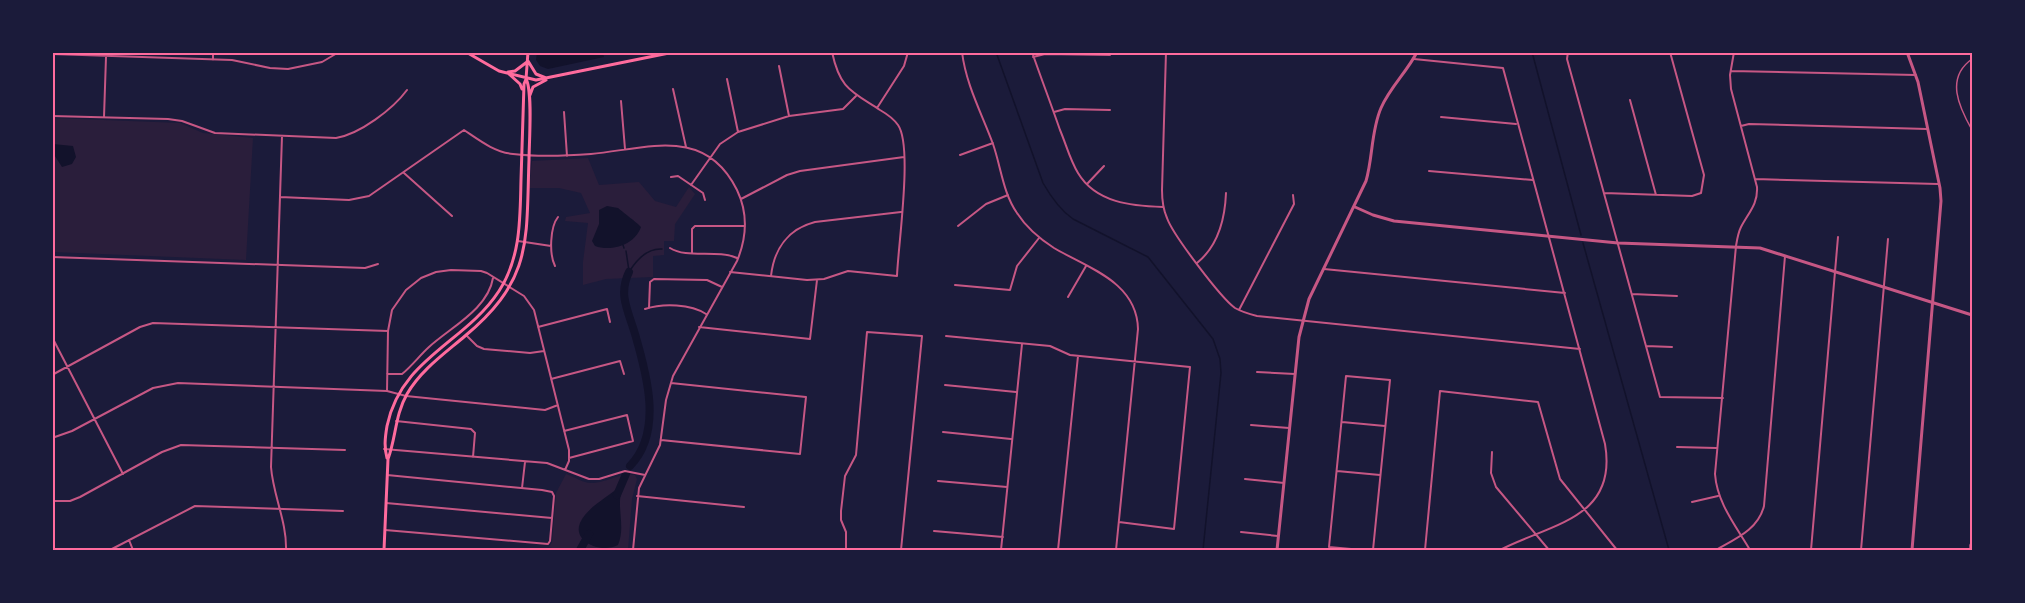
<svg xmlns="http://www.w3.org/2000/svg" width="2025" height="603" font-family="'PT Sans Narrow',sans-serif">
<rect width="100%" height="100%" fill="#1b1b3a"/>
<path fill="#2a1e3b" d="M53,118L180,123L203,133L253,138L246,260L53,252Z
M588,158L599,185L639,182L655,201L676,207L689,187L695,194L675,224L674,241H664V255L653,256V277L606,279L583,285V262L588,223L565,221L566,217L590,213L581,193L559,188H529L532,161Z
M566,474C575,477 584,484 593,483C608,482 621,472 635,475L637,479L632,499L628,550H556L549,547L552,542L556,493Z"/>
<path fill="#12122b" d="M537,52L603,53L604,57L548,69L540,66L536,60Z
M53,144L73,146L76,157L72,164L62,167L53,153Z
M607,206C611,207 614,207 618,208C619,209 640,225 641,227C635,245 611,252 595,246L592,241L599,224V210Z
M619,487L622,490C616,507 626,526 618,545C602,554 572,542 580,523C587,507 607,498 619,487Z"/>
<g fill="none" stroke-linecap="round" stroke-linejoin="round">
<path stroke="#12122b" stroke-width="1.5" d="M996,52L1043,183C1051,197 1060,210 1073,219L1148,257L1213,339L1220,359L1221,373L1203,550
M1532,52L1581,235
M1583,243L1669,550
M623,245L624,248
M626,251L629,271
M629,272C637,259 647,248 662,249"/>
<path stroke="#12122b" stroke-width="8" d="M629,272C618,295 628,310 635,334C647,375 663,432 630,466
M617,495L626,474
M580,550L589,534"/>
<path stroke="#c65784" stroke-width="1.5" d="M1972,59C1945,78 1959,107 1972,130
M1970,550V545L1972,541"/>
<path stroke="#c65784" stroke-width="2" d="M962,52C966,85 982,114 993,144C1001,167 1003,193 1017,213C1026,227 1040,239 1054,248C1088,268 1137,282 1138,329L1116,550
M1032,52C1041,78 1051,104 1060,130C1066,144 1070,160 1078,173C1096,203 1132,206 1163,207
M1166,52L1162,190C1162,200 1163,209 1167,218C1173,235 1221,298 1235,308C1242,312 1249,314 1257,316L1580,349
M1568,52L1567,59L1660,397L1723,398
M1734,52L1730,75L1731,89L1757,187C1758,204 1749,212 1741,227C1738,233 1737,240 1736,246L1715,474C1717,503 1736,526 1750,550
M52,54L232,60L270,68L288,69L322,62L339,52
M1033,57L1045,54L1110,55
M1414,59L1503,68L1605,444C1618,519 1550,524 1500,550
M213,60V52
M779,66L789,116
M1731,71L1916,75
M727,79L738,132
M673,89L686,147
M1630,100L1656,195
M621,101L625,149
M877,108L904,66L908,52
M564,112L567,156
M1054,112L1065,109L1110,110
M52,116L168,119L182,121L215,133L336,138C360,134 393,109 407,90
M104,117L106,57
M1441,117L1516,124
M1741,126L1749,124L1927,129
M282,136L271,467C273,495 287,522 286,550
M960,155L993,143
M1429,171L1533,180
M404,173L452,216
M671,177L678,176L703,193L705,200
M1755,179L1938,184
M1087,184L1104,166
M691,185L720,144L738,132L789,116L843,109L856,96
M1604,193L1692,196L1701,193L1704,175L1670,52
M280,197L349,200L369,196L464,130C479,140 494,152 513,154C538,157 565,156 591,154C646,149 705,125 737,190C748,213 747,237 737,261L673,376L666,400L660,445L639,488L633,550
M741,199L787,175L800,171L904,157
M958,226L986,204L1008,195
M518,241L551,246
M670,248C687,259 717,249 737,258
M692,252V229L695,226H745
M52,257L365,268L378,264
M1197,263C1218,246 1225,218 1226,193
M555,266C549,254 550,227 558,217
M1324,269L1565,293
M730,272L807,280L824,279L848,271L897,276C898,246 913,146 898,125C893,118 887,114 880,110C851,91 840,89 832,52
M771,276C774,249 788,229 815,222L901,212
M955,285L1010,290L1017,266L1039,238
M1632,294L1677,296
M1068,297L1086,266
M649,308L650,282L654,279L707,280L722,287
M645,309C663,303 691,304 706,314
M1239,310L1294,204L1293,195
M538,327L607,309L610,322
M699,327L810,339L817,280
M466,335L477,346L484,349L530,353L544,351
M946,336L1050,346L1070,355L1190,367L1174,529L1119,522
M52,337L123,474
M1646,346L1672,347
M1257,372L1295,374
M387,374H402C412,366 420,355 429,347C451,327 488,309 493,278
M52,375L140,327L153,323L388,331
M551,379L620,361L624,374
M945,385L1016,392
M387,391L388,331L392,310L406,290L421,278L436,272L451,270L481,271L487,273L524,296L534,310L569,450V461L565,470
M396,421L471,429L475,433L473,457
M1342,422L1385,426
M1251,425L1289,428
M564,431L627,415L633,441L569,458
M943,432L1011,439
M52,438L72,431L153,388L178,383L387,391L406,396L545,410L558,405
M661,440L800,454L806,397L671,383
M1677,447L1716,448
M384,449L547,463L589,479H599L625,471L645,475
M1492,452L1491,473L1496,487L1549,550
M1337,471L1380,475
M1245,479L1284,483
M938,481L1007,487
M522,488L525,462
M637,496L744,507
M52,501H70L80,497L162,452L181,445L345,450
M1692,502L1718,496
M386,503L552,518
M385,530L548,544L550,541L554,496L552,492L542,490L387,475
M934,531L1003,537
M1241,532L1278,536
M129,540L133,550
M110,550L195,506L343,511
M846,550V532L841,520V511L845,476L856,455L867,332L922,336L901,550
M1001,550L1022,344
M1058,550L1078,356
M1362,550L1329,547L1346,376L1390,380L1373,550
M1425,550L1440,391L1538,402L1560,479L1617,550
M1716,550C1735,539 1758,530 1764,506L1785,256
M1811,550L1838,237
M1861,550L1888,239"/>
<path stroke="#c65784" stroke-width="3" d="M1907,52L1918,82L1940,188L1941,201L1912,550
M1355,207L1373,215L1394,221L1618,243L1760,248L1972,315
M1277,550L1299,337L1309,299L1366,181C1373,157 1371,131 1381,108C1390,87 1407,72 1417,52"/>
<path stroke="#ff6b9d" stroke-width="3" d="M466,52L499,71L536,80L674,52
M528,61L536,74L546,78
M508,72L515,71L527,62
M509,74L520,84L522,89
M530,95L533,87L546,80
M387,458C384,447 385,438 387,426C401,358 465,343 499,291C521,257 520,219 521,180C522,148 523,116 524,84L526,79L528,52
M384,550L388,459C396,438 395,415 407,394C421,370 444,354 465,336C533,279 526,242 529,160C529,144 533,91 526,79"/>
</g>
<rect width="2025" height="603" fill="none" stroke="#1b1b3a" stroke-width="108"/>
<rect x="54" y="54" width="1917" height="495" fill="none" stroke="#ff6b9d" stroke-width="2"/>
</svg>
